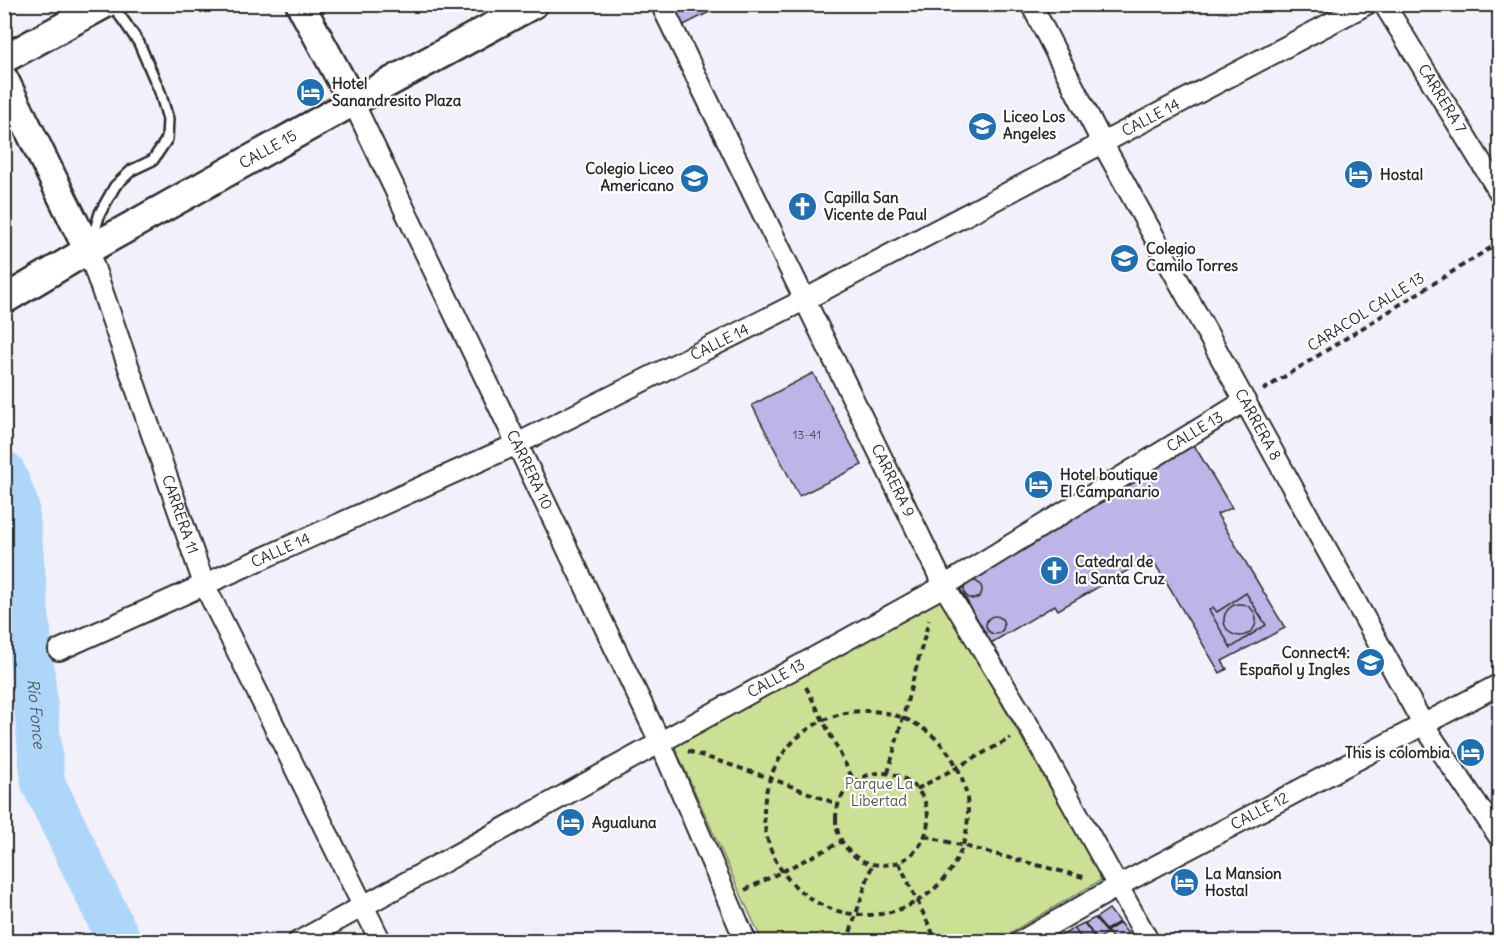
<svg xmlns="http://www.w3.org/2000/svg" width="1504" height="946" font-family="Delius,sans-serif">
<rect width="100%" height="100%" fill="#f2f0fa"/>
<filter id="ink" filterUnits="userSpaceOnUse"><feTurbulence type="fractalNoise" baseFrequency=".0167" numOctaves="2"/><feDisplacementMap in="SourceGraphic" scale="12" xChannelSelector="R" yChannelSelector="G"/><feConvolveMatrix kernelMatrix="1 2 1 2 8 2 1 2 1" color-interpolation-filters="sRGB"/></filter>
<g filter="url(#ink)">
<path fill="#cbe095" stroke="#7b8660" stroke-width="1.5" d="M939,595L1103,879L996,941H762L671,739Z"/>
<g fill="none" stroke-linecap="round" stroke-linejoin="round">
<path stroke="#aed6f8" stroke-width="44" id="s1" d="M4,473L17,506L43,783L120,942"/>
</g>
<path fill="#bdb5e7" stroke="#2b2b2b" stroke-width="1.5" d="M669,4H725L680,27Z
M813,373L862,465L799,496L752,405Z
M1192,442L1232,508L1217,514L1285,628L1222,661L1227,669L1220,673L1151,557L1058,610L1055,605L991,643L958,585Z
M964 590a9 9 0 1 1 18 0a9 9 0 1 1-18 0Z
M1246,593L1266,625L1231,648L1209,610L1213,607L1217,612Z
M1224 620a16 16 0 1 1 32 0a16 16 0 1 1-32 0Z
M986 625a9 9 0 1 1 18 0a9 9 0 1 1-18 0Z
M1109,909L1119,922L1106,930L1096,918Z
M1095,918L1107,933L1097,940L1085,923Z
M1084,923L1095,938L1089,942H1084L1074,928Z
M1120,923L1134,942H1115L1107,931Z
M1074,928L1084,942H1065L1061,936Z"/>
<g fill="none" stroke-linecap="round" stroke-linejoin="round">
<defs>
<path id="lane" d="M92,240L100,213L115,186L132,170L153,160L167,139L168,119L160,92L139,43L112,4"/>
<g id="street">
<path id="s2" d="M661,4L944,586L1030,728L1149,942"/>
<path id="s3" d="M1031,4L1103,144L1423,724L1500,838"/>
<path id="s4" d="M1384,4L1500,193"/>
<path id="s5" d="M353,102L660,742L746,942"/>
<path id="s6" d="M88,250L204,584L381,942"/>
<path id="s7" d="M59,650L517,444L806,299L1367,4"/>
<path id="s8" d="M298,942L944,586L1245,401"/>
<path id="s9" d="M1020,942L1118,886L1500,684"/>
</g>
<g id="secondary">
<path d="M300,4L353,102"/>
<path d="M4,59L105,4"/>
<path d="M4,79L88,250"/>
<path id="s10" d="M4,300L88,250L353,102L534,4"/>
</g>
</defs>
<use href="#lane" stroke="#2b2b2b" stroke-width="14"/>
<use href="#street" stroke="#2b2b2b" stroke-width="24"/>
<use href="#secondary" stroke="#2b2b2b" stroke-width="32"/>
<path stroke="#2b2b2b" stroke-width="4" stroke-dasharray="6 4.5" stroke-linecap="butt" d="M1263,390L1500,242
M806,687L854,781
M764 813a102 102 0 1 1 204 0a102 102 0 1 1-204 0Z
M688,751L770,778L837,804
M836 819a46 46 0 1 1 92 0a46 46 0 1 1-92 0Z
M888,773L929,620
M917,789L1011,738
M925,836L1087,878
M899,863L937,942
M745,890L841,842
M847,942L872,865"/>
<use href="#lane" stroke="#fff" stroke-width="9"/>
<use href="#street" stroke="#fff" stroke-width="20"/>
<use href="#secondary" stroke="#fff" stroke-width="27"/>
</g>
</g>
<defs>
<symbol id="hotel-disc" viewBox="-11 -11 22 22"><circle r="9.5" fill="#1f6fb2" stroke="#fff"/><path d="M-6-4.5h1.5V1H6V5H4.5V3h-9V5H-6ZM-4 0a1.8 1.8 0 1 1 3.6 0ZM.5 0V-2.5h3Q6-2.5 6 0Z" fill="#fff"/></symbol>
<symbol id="school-disc" viewBox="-11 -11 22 22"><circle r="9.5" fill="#1f6fb2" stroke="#fff"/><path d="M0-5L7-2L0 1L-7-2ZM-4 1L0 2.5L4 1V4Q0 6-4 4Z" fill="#fff"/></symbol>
<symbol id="church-disc" viewBox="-11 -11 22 22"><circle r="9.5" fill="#1f6fb2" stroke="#fff"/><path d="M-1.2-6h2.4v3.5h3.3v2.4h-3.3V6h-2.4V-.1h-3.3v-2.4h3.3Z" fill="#fff"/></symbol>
</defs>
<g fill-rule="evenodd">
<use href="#hotel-disc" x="294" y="76" width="33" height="33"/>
<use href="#school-disc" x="966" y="110" width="33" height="33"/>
<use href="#hotel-disc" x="1342" y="158" width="33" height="33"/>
<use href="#school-disc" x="678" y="162" width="33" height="33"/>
<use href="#church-disc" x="786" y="190" width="33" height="33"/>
<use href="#school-disc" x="1108" y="242" width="33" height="33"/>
<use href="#hotel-disc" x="1022" y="468" width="33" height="33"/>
<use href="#church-disc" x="1038" y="554" width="33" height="33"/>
<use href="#school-disc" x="1354" y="646" width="33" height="33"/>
<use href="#hotel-disc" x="1454" y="736" width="33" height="33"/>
<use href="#hotel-disc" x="554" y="806" width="33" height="33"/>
<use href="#hotel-disc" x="1168" y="866" width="33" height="33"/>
</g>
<g text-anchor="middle" stroke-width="4.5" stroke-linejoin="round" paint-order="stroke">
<g font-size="12" fill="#504e5a">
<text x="807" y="439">13-41</text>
</g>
<g font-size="15" font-weight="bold" fill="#2b2b2b" stroke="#fff" text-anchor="start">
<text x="332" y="89">Hotel<tspan x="332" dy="17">Sanandresito Plaza</tspan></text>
<text x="1003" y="122">Liceo Los<tspan x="1003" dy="17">Angeles</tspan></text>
<text x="674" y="174" text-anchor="end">Colegio Liceo<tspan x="674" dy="17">Americano</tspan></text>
<text x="1380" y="180">Hostal</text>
<text x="824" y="203">Capilla San<tspan x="824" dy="17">Vicente de Paul</tspan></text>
<text x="1146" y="254">Colegio<tspan x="1146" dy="17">Camilo Torres</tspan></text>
<text x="1060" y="480">Hotel boutique<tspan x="1060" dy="17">El Campanario</tspan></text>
<text x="1075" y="567">Catedral de<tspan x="1075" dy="17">la Santa Cruz</tspan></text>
<text x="1350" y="658" text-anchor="end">Connect4:<tspan x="1350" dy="17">Español y Ingles</tspan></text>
<text x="1450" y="758" text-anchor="end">This is colombia</text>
<text x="592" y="828">Agualuna</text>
<text x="1205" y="879">La Mansion<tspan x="1205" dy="17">Hostal</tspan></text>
</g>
<g font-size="15" fill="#2b2b2b" stroke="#fff">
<text dy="5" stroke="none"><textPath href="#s4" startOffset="111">CARRERA 7</textPath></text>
<text dy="5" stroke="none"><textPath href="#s7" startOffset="1215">CALLE 14</textPath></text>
<text dy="5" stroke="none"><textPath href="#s10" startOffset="304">CALLE 15</textPath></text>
<text transform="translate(1366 312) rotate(-32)" y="5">CARACOL CALLE 13</text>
<text dy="5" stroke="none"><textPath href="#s7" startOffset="729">CALLE 14</textPath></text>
<text dy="5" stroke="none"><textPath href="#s3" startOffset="478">CARRERA 8</textPath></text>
<text dy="5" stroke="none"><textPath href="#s8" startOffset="1032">CALLE 13</textPath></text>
<text dy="5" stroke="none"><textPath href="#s5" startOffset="408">CARRERA 10</textPath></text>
<text dy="5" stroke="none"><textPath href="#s2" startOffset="530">CARRERA 9</textPath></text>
<text dy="5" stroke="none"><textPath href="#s6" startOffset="280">CARRERA 11</textPath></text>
<text dy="5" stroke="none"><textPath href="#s7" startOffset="243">CALLE 14</textPath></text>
<text dy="5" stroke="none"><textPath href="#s8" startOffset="546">CALLE 13</textPath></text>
<text dy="5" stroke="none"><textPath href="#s9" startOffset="273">CALLE 12</textPath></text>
</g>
<g font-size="15" fill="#535846" stroke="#fff">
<text x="879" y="789">Parque La<tspan x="879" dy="17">Libertad</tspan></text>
</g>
<g font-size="16" font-style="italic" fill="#525e68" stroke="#fff">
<text dy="6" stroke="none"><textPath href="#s1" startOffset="244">Río Fonce</textPath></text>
</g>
</g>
<rect width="1504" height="946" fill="none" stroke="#fff" stroke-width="24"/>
<rect x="12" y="12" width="1480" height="922" fill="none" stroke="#2b2b2b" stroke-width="2" filter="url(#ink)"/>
</svg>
